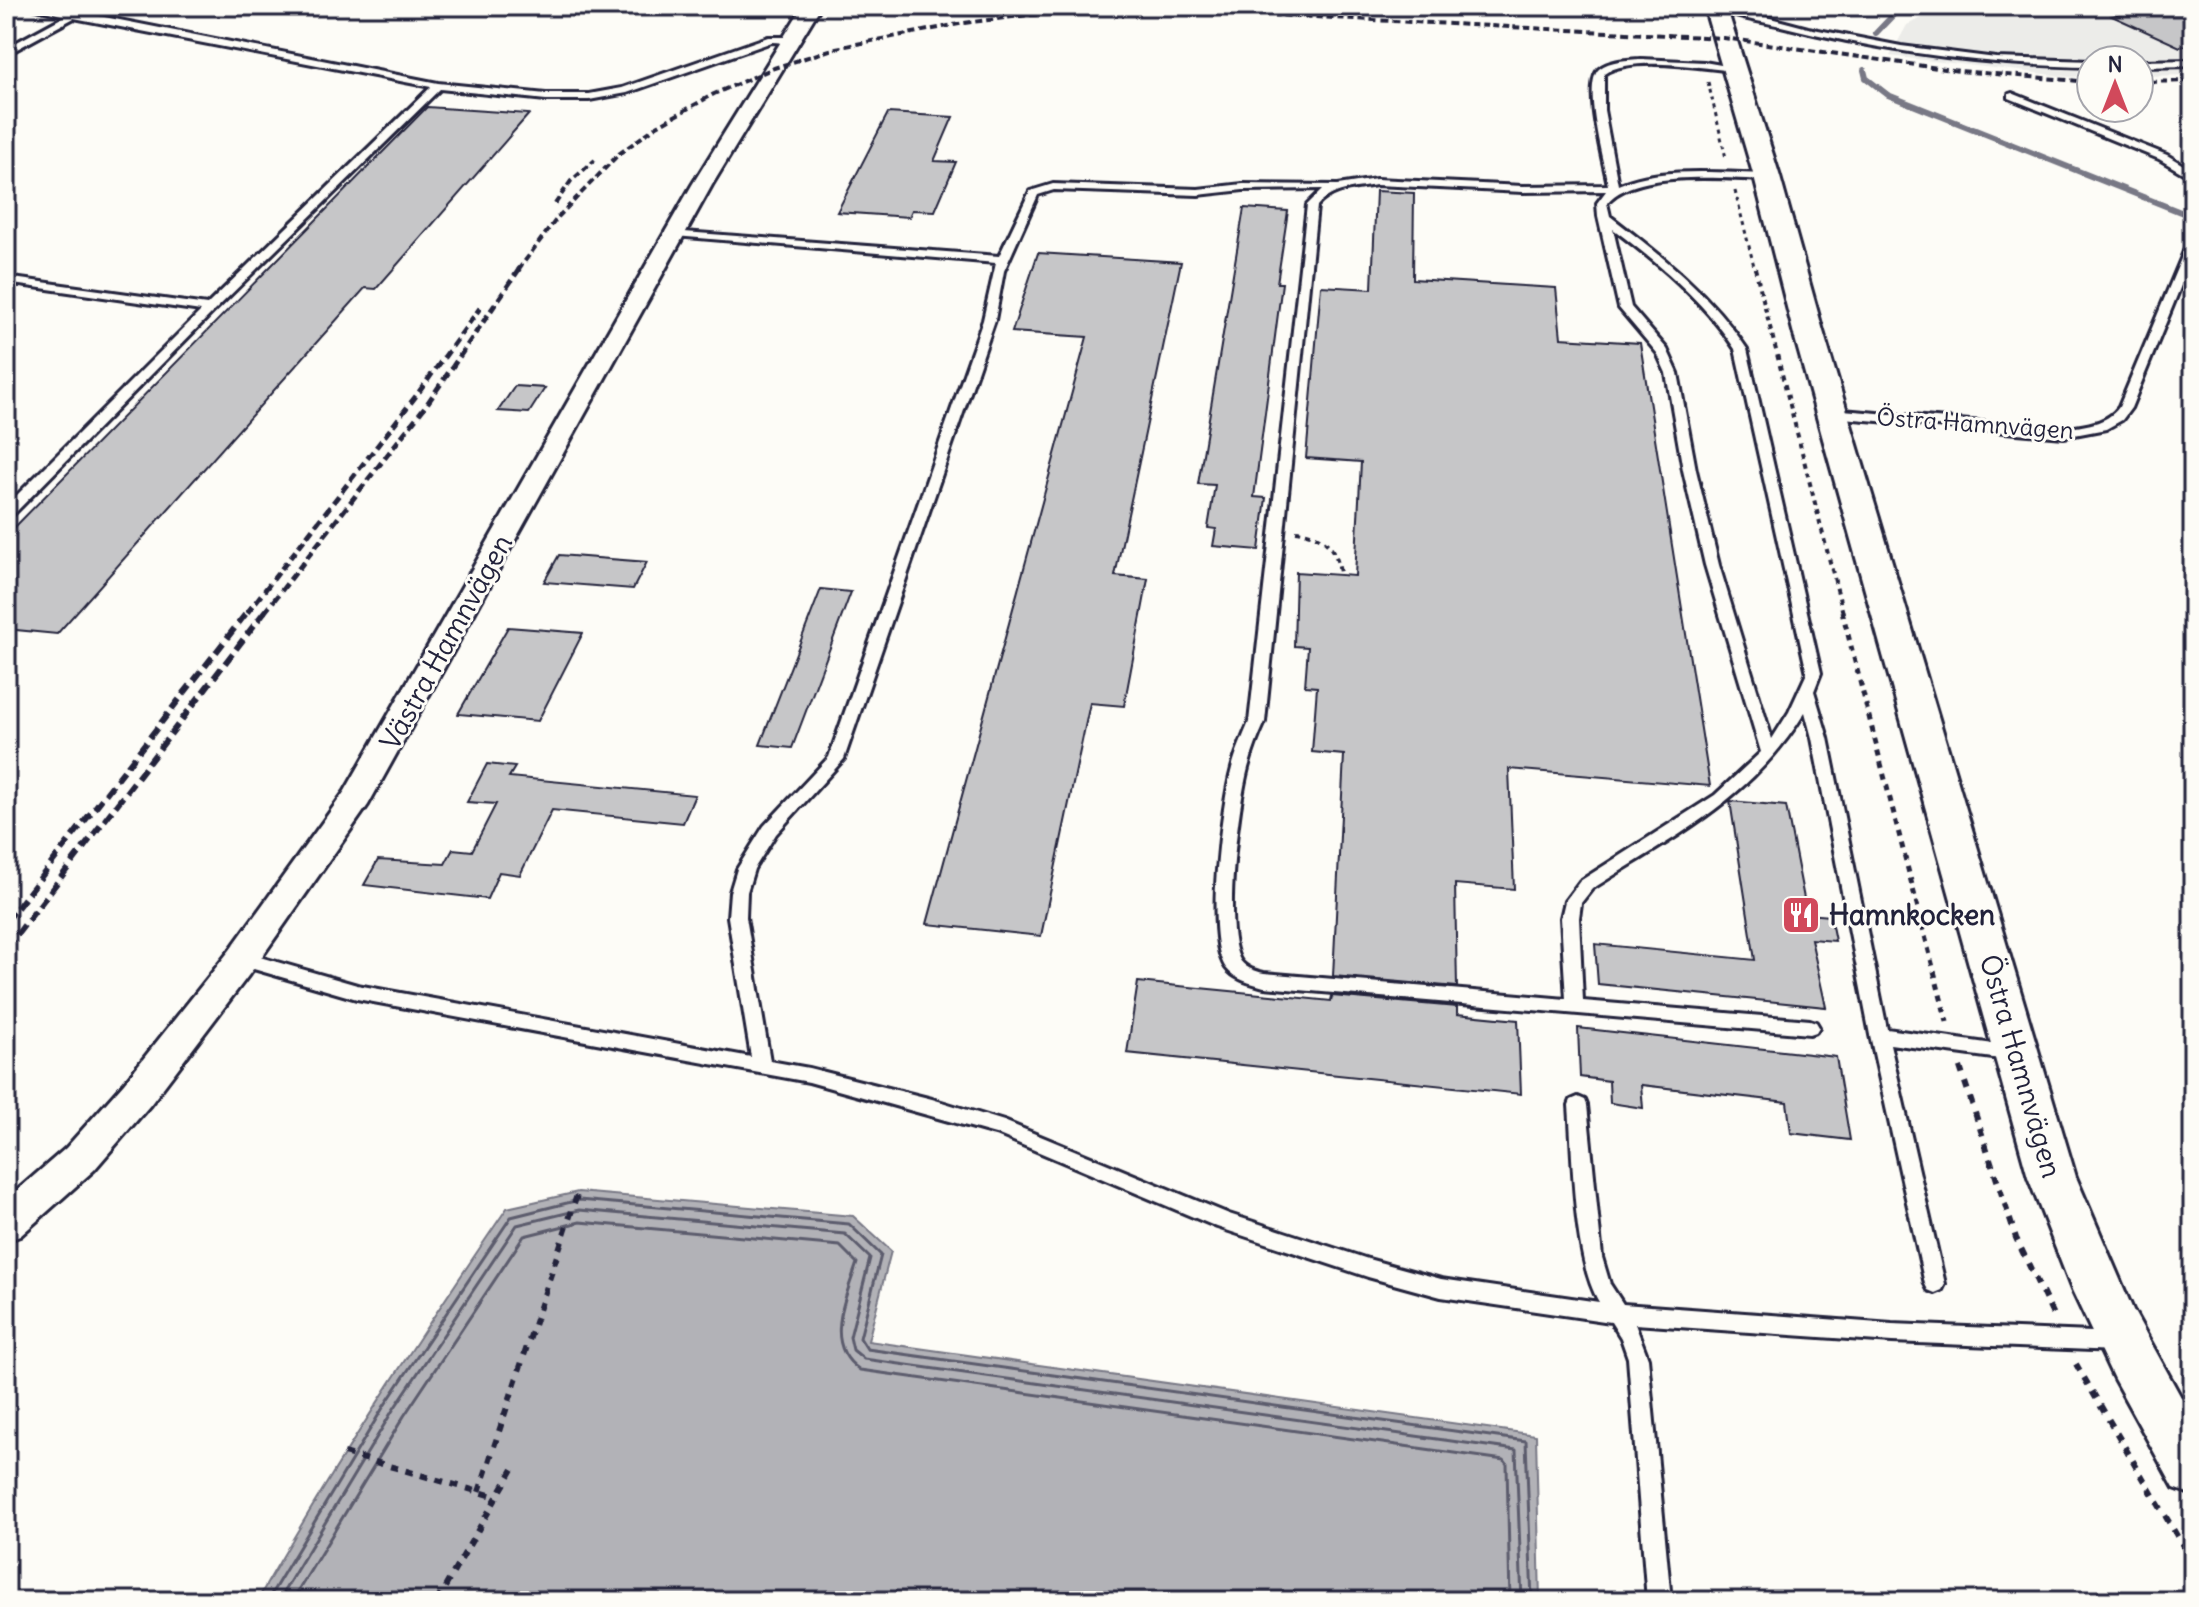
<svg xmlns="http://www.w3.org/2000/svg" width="2199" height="1607" font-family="Delius,sans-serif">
<rect width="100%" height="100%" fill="#fdfcf7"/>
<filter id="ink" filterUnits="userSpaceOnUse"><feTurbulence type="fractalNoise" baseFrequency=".0125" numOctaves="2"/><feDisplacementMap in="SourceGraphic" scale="16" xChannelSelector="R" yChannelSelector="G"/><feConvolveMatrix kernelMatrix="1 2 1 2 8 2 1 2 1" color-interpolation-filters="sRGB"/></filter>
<g filter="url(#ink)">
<path fill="#ecece9" d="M1947,6H2193V75L2139,76V60H2091V76L2070,77L1890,56L1907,25Z"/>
<path fill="#b2b2b7" stroke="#787885" stroke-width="2" d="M578,1192L853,1216L891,1251L868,1341L1536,1435L1540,1601H257C334,1465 419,1337 507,1208Z"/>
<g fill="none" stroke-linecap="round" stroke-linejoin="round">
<path stroke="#5c5c6d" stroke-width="3" d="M267,1601L384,1406L511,1217L579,1200L849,1224L881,1255L860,1338L867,1349L1526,1441L1532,1601
M278,1601L393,1410L517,1225L579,1210L845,1234L870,1258L850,1337L853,1350L864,1359L1516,1450L1522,1601
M292,1601L404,1416L524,1236L580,1222L840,1246L857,1263C846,1298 822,1345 860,1370L1504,1460L1507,1464L1510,1601"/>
<path stroke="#787885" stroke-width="6" d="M1876,33L1896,12L1910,6
M1864,70L1866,78L1888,95L2193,217"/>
</g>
<path fill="#c6c6c8" stroke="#22223b" stroke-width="2" d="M2158,6H2193V44L2180,47L2112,16Z
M427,107L529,114L376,289L365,288L57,634L6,629V536Z
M888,113L953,117L934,161L956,162L935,211L912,210L909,217L837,212Z
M1376,191L1414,193L1413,279L1556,288L1561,338L1640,343L1710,786L1509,769L1514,889L1455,884L1457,987L1333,976L1344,755L1312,752L1317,687L1305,686L1308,647L1294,646L1296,572L1355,576L1361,462L1306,458L1321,286L1372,289Z
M1244,208L1288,211L1277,283H1282L1254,497L1266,498L1259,550L1213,546L1216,529L1208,528L1215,485L1198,484Z
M1038,253L1181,262L1115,576L1148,579L1124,706L1090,703L1041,936L927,924L1087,337L1012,332Z
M515,386L545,388L529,413L498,411Z
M559,555L647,562L633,589L544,582Z
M821,589L851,592L792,748L760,745Z
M508,627L583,633L538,721L458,714Z
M487,764L515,767L509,777L695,795L683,823L552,810L520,875L499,872L487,899L364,885L378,860L445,864L453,849L472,851L496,804L467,802Z
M1730,801L1786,806L1807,914L1830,916L1835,941L1811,939L1826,1007L1598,984L1595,944L1755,960Z
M1138,982L1331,1001L1332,996L1457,1007V1014L1518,1020L1521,1094L1127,1053Z
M1578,1028L1836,1057L1850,1140L1791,1133L1787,1102L1641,1085L1643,1108L1610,1103L1609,1081L1580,1077Z"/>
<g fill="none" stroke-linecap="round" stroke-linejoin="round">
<defs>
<path id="service" d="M25,6L74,11L438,83L546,94H589L622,88L768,37H791L796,40L791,43L772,42L627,93L589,100H546L440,89L214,311L11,517L6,518V506L201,311L6,283V277L207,305L431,87L74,18L6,55V48L65,16Z
M897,6H1002L981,13L901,9Z
M1711,6H1725L1808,28L1901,46L1996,58L2091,61V67C1986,65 1883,52 1781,26C1759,21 1730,17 1711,6Z
M1641,59L1704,62L1738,68L1733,71C1701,68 1631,55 1604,74V110L1618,185C1660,166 1722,173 1767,174L1772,177L1767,180C1726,179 1635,169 1607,203L1610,216C1662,256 1711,294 1747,349L1821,673L1814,691L1828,738L1887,1029L2015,1047L2021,1049L2024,1054L2021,1059L2015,1061L1890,1044L1945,1284L1942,1290L1935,1293L1928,1290L1925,1284L1870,1035L1812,738L1805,712C1752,799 1675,836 1592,889L1581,903L1579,918L1583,1001L1810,1020L1816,1022L1819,1027L1816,1032L1810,1034L1264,987C1251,983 1235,980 1226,968C1204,937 1222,805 1232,768C1236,752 1243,737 1249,722L1307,205L1323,189L1243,190L1198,195L1054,190L1038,195L1004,271L995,320L844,759L776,834L754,869L747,892L746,917L770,1061L809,1068L932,1099L1004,1121L1229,1214L1368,1259L1441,1279L1599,1302C1573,1259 1573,1158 1569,1105L1571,1100L1578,1097L1585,1100L1587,1105L1602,1257L1610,1284L1623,1304L1892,1324L2117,1333L2124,1335L2127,1342L2124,1349L2117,1351L1892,1342L1635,1324L1648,1358L1671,1601H1647L1628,1358L1621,1338L1611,1322L1441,1297L1368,1277L1217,1227L999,1135L809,1082L357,999L236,964L233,959L236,954L242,952L357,985L751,1057L728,917L730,892L737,869L764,826L829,757L983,320L996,263L675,236L670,233L671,231L999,256L1030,191L1053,184L1198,189L1243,184L1338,185L1376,179L1523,186L1608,185C1604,162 1582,85 1599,69C1610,60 1628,60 1641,59ZM1376,185L1523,192L1606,191L1597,203L1598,216L1619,308L1657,353L1666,373L1683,470L1705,565L1761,752L1715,795L1580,881L1565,901L1561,918L1566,999L1264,973C1254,971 1243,967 1239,958C1223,924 1238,806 1248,768C1252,753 1258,737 1265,722L1317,206C1333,188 1354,189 1376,185ZM1613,229C1659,264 1703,300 1735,349L1807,673L1789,712L1772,739L1719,565L1696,470L1678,373L1667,349L1631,307Z
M2193,60V66L2139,67V61Z
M2012,93L2167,155L2193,171V179L2159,159L2009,98V94Z
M2193,239V256L2131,408L2122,420L2106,429L2064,437L1831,417L1825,413L1831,409L2064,429C2084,425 2106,425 2119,407L2188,242Z"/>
<path id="minor" d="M803,6H821L712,185L368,805L254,968L150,1105L94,1170L20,1236L6,1241V1200L66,1148L124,1083L230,950L345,791L692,185Z"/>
<path id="tertiary" d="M1704,6H1726L1780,177L1823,331L2076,1177L2133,1310L2193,1419V1495L2174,1488L2114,1379L2072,1290L2028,1177L1793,331L1754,177Z"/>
</defs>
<use href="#service" stroke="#22223b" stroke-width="6"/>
<use href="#minor" stroke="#22223b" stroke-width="6"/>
<use href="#tertiary" stroke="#22223b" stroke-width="6"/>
<path stroke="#22223b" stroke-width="3" stroke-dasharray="4 4" stroke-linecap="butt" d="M1708,82L1726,158
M1735,191L1755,270"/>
<path stroke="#22223b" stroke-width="4" stroke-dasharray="5 5" stroke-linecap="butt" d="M1755,268L1843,613
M1296,531C1323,534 1336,547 1340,573"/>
<path stroke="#22223b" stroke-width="5" stroke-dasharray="6 6" stroke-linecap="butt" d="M1842,611L1947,1022"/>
<path stroke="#22223b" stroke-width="6" stroke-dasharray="8 8" stroke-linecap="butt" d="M1960,1067L2016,1238L2053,1315
M2076,1364L2193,1563
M344,1453L497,1497
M479,1492L578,1192
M437,1601L516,1464"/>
<use href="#service" fill="#fdfcf7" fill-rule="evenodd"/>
<use href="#minor" fill="#fdfcf7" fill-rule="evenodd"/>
<use href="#tertiary" fill="#fdfcf7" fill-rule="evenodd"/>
<path stroke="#22223b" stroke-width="4" stroke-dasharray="7 4" stroke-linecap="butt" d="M2139,82L2193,81
M555,204L571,181L595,160
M518,270L558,217L620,153L657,126L714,94L774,68L836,48L964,23L1029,15L1159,9L1724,38L1959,71L2091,82"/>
<path stroke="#22223b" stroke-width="5" stroke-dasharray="9 5" stroke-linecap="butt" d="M247,613L416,396L480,308
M264,613L427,404L520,268"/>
<path stroke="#22223b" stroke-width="6" stroke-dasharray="12 6" stroke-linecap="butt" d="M6,922L248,611
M6,949L265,611"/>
</g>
</g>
<defs>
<symbol id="restaurant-square" viewBox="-11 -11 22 22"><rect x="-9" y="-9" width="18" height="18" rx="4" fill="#d1495b" stroke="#fdfcf7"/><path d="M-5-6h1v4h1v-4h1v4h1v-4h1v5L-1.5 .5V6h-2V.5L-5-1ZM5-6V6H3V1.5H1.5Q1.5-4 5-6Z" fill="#fff"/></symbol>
</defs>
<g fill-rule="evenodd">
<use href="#restaurant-square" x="1779" y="893" width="44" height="44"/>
</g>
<g text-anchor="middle" stroke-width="6" stroke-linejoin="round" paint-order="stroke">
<g font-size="24" fill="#22223b" stroke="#fdfcf7">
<text transform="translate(1975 424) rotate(4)" y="8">Östra Hamnvägen</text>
</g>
<g font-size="28" fill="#22223b" stroke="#fdfcf7">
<text transform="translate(446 642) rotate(-61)" y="10">Västra Hamnvägen</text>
<text transform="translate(2021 1066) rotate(74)" y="10">Östra Hamnvägen</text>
</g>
<g font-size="28" font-weight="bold" fill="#22223b" stroke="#fdfcf7" text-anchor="start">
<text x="1829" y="925">Hamnkocken</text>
</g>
</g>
<rect width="2199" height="1607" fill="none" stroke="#fdfcf7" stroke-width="32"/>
<rect x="16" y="16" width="2167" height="1575" fill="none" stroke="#22223b" stroke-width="3" filter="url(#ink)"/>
<g transform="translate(2115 84)"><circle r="38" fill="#fdfcf7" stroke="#a5a5ac" stroke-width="2"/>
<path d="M0-6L14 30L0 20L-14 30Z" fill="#d1495b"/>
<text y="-12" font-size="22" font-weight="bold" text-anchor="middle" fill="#22223b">N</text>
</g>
</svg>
